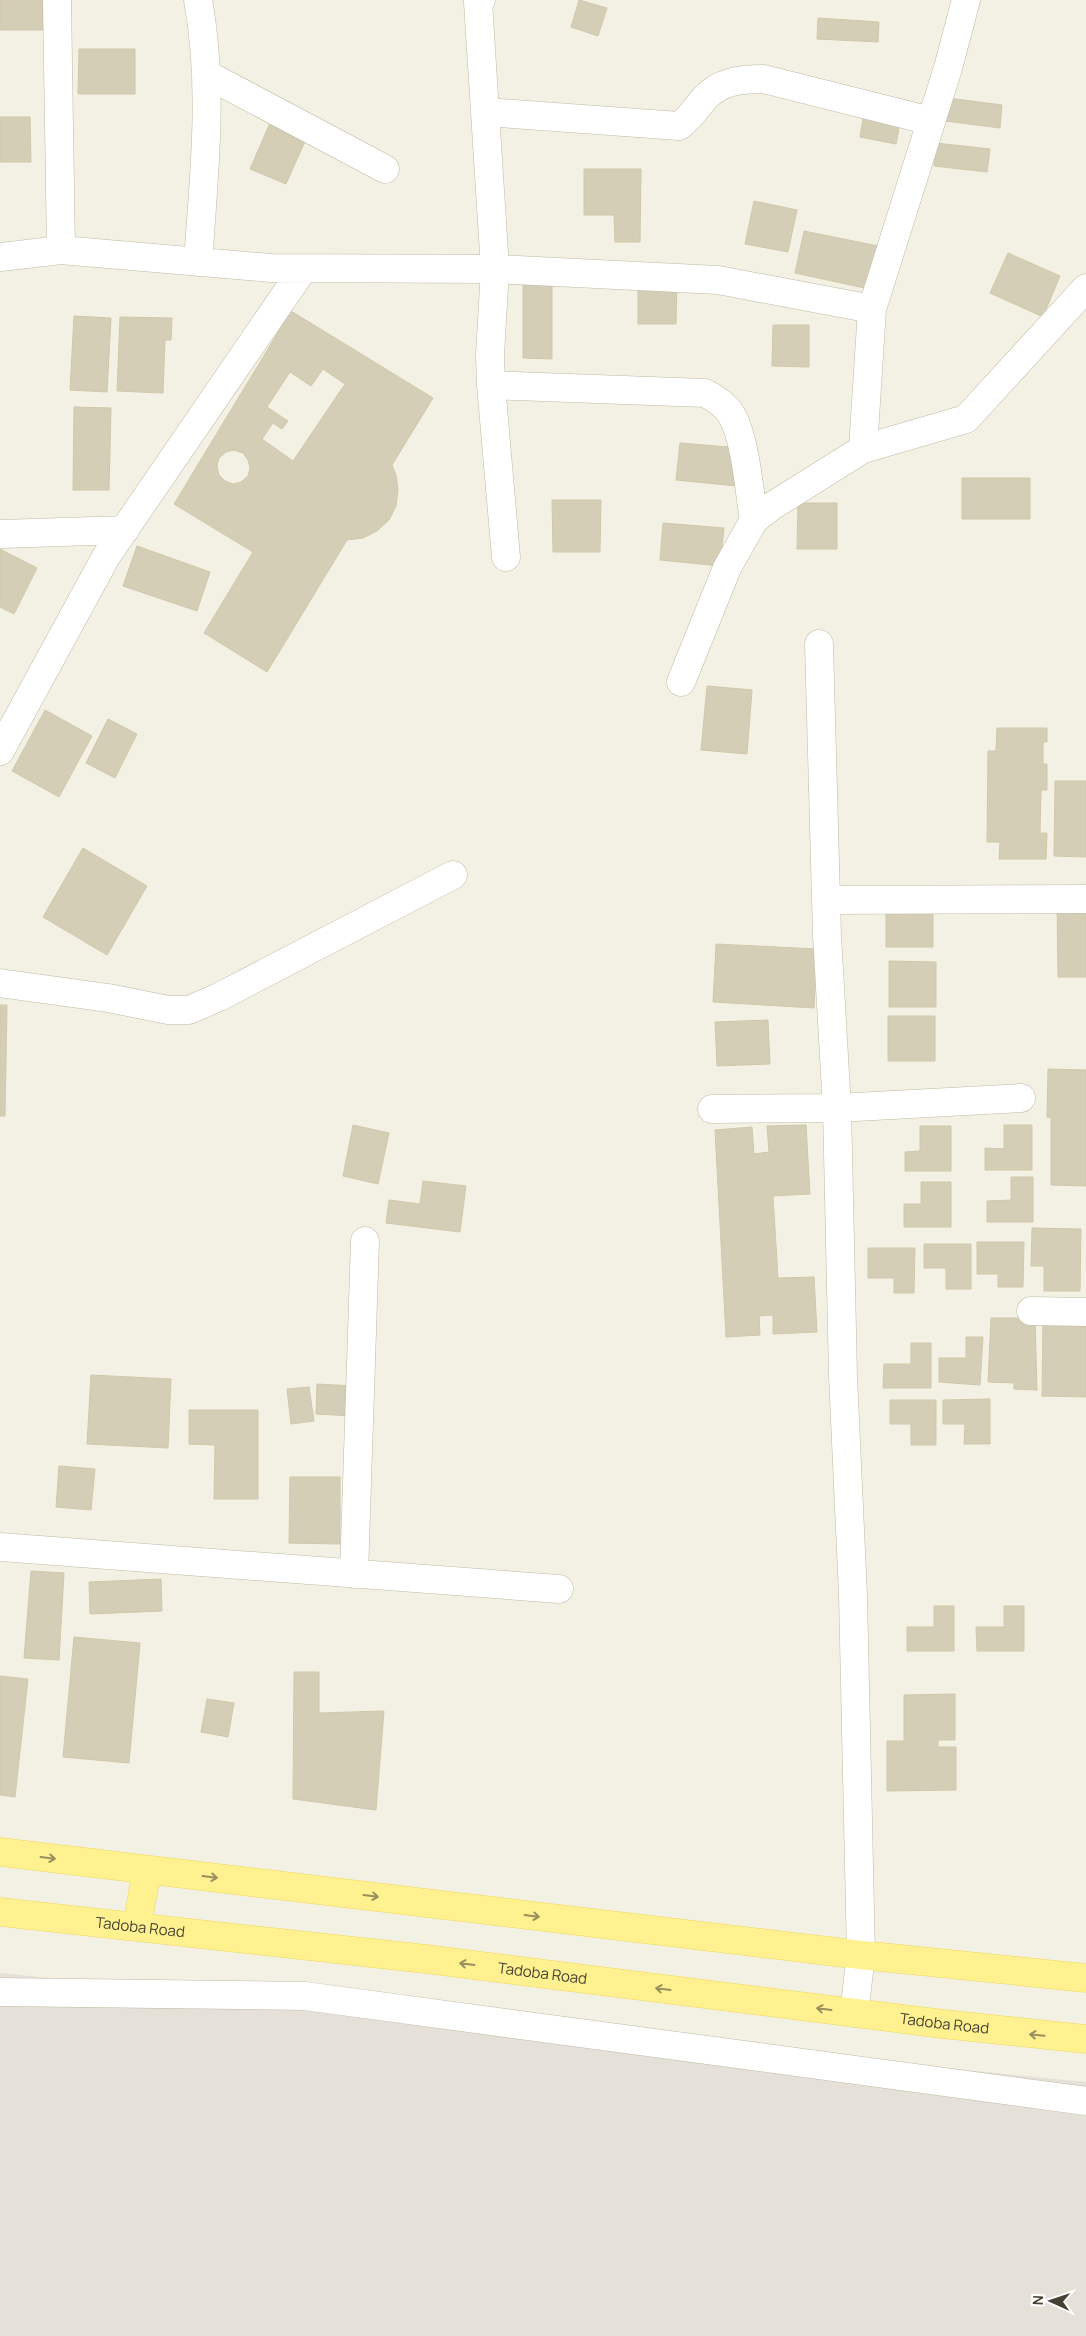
<svg xmlns="http://www.w3.org/2000/svg" width="1086" height="2336" font-family="Manrope,sans-serif">
<rect width="100%" height="100%" fill="#f3f1e3"/>
<path fill="#e5e1d8" d="M0,1973L1086,2082V2336H0Z"/>
<path fill="#d5ceb7" stroke="#d1c8aa" fill-rule="evenodd" d="M0,0H43V30H0Z
M579,0L607,8L598,36L571,27Z
M818,18L879,22L878,42L817,39Z
M79,49H135V94H78Z
M948,98L1002,105L1000,128L945,121Z
M866,100L903,107L896,144L860,137Z
M0,117H30L31,162H0Z
M270,123L306,139L286,184L250,169Z
M936,143L990,149L987,172L934,166Z
M584,169H641L640,242H615L614,215H584Z
M754,201L797,210L788,252L745,244Z
M804,231L878,246L869,289L795,273Z
M1008,253L1060,276L1043,317L990,293Z
M523,277H552V359L523,358Z
M638,283H677L676,324H638Z
M291,311L433,398L392,465L396,475L398,490L396,506L389,520L377,531L363,538L347,540L267,672L204,633L253,552L174,504ZM323,369L345,384L293,461L262,439L273,423L282,429L288,421L267,407L290,372L311,386ZM234,450L243,453L248,460L250,468L248,476L241,482L233,484L225,481L219,475L217,466L219,458L226,452Z
M74,316L111,318L107,392L70,390Z
M120,317L172,318L171,340H165L163,393L117,391Z
M773,325H809V367L772,366Z
M74,407L111,408L109,490H73Z
M680,443L740,448L737,486L676,480Z
M962,478H1030V519H962Z
M552,500H601L600,552H553Z
M798,503H837V549H797Z
M663,523L724,528L720,566L660,560Z
M137,546L210,572L197,611L123,586Z
M0,549L37,568L14,614L0,607Z
M707,686L752,690L747,754L701,750Z
M45,710L92,736L59,797L12,771Z
M108,719L137,734L115,778L86,763Z
M997,728H1047V742H1043V764H1047V790H1041L1040,833H1047L1046,859H999L1000,842H987L988,751H996Z
M1055,781H1086V857L1054,856Z
M83,848L147,886L107,955L43,917Z
M1057,901H1086V977H1058Z
M886,902H933V947H886Z
M716,944L817,949L814,1008L713,1002Z
M889,961L936,962V1007H889Z
M0,1005H7L5,1116H0Z
M888,1016H935V1061H888Z
M768,1020L770,1064L717,1066L715,1022Z
M1048,1069L1086,1070V1186L1051,1185V1118L1047,1117Z
M353,1125L389,1133L378,1184L343,1176Z
M806,1125L810,1194L773,1196L778,1278L814,1277L817,1332L773,1334V1315L759,1316L760,1335L726,1337L715,1130L752,1127L754,1154L769,1152L767,1126Z
M1004,1125H1032V1170H985V1148L1004,1149Z
M920,1126H951V1171H905V1152L920,1151Z
M1011,1177H1033V1222H987V1201L1011,1200Z
M423,1181L466,1186L460,1232L386,1223L389,1200L420,1204Z
M921,1182H951V1227H904V1204H921Z
M1032,1228L1081,1229L1080,1291H1044V1266H1031Z
M977,1242H1024L1023,1287H998V1274H977Z
M924,1244H971V1289H946V1268H924Z
M868,1248H915L914,1293H894V1278H868Z
M991,1318H1035L1037,1390L1014,1389V1383L988,1382Z
M1043,1319L1086,1320V1397L1042,1396Z
M966,1337H983L980,1385L939,1382V1358H966Z
M911,1343H931V1388H883L884,1364H911Z
M91,1375L171,1379L168,1448L87,1444Z
M317,1384L354,1386L353,1416L316,1414Z
M309,1387L314,1421L291,1424L287,1389Z
M990,1399V1444H964L965,1424H943V1400Z
M890,1400H936V1445H911V1424H890Z
M189,1410H258V1499H214L215,1445L189,1444Z
M59,1466L95,1469L91,1510L56,1507Z
M290,1477H340V1544L289,1543Z
M31,1571L64,1573L59,1660L24,1658Z
M161,1579L162,1611L90,1614L89,1582Z
M934,1606H954V1651H907V1627H934Z
M1004,1606H1024V1651H977L976,1627H1004Z
M74,1637L140,1643L129,1763L63,1757Z
M294,1672H319V1713L384,1711L376,1810L293,1799Z
M0,1676L28,1679L15,1797L0,1795Z
M955,1694V1740H938V1747H956V1790L887,1791V1741H904V1695Z
M207,1699L234,1703L228,1737L201,1732Z"/>
<g fill="none" stroke-linecap="round" stroke-linejoin="round">
<defs>
<path id="minor" d="M57,0L61,250
M198,0C214,87 204,175 198,262
M481,0L478,2L495,269L490,355L491,385L506,557
M206,74L385,169
M485,112L679,126C689,119 695,110 703,100C719,81 741,79 764,79L931,121
M0,257L61,250L271,268L495,269L718,280L872,309L863,449L966,419L1086,288
M872,309L948,68L966,0
M491,385L705,393C715,398 725,404 731,414C746,439 749,491 754,520
M0,534L125,530
M819,644L827,935L837,1108L843,1376L853,1595L861,1955L854,2013
M681,682L727,568L754,520L772,506L863,449
M0,751L107,555L303,269
M826,900L1086,899
M0,983L108,998L168,1010H189L219,997L453,875
M712,1109L837,1108L1021,1098
M1031,1311L1086,1312
M0,1547L559,1589
M354,1574L365,1241
M0,1992L305,1996L1086,2101"/>
<g id="major">
<path d="M0,1852L861,1955L1086,1978"/>
<path id="s1" d="M0,1912L426,1959L943,2024L1086,2039"/>
<path d="M137,1926L147,1870"/>
</g>
</defs>
<use href="#minor" stroke="#bfbaa5" stroke-width="29"/>
<use href="#major" stroke="#edd757" stroke-width="29"/>
<use href="#minor" stroke="#fff" stroke-width="28"/>
<use href="#major" stroke="#fff190" stroke-width="28"/>
</g>
<defs><path id="oneway-shaft" d="M-6 0H5M1.5-3L5.5 0L1.5 3" fill="none" stroke-width="1.6" stroke-linecap="round" stroke-linejoin="round" transform="scale(1.25)"/></defs>
<g stroke="#99905d">
<use href="#oneway-shaft" transform="translate(48 1858) rotate(7)"/>
<use href="#oneway-shaft" transform="translate(210 1877) rotate(7)"/>
<use href="#oneway-shaft" transform="translate(371 1896) rotate(7)"/>
<use href="#oneway-shaft" transform="translate(532 1916) rotate(7)"/>
<use href="#oneway-shaft" transform="translate(467 1964) rotate(-173)"/>
<use href="#oneway-shaft" transform="translate(663 1989) rotate(-173)"/>
<use href="#oneway-shaft" transform="translate(824 2009) rotate(-173)"/>
<use href="#oneway-shaft" transform="translate(1037 2035) rotate(-175)"/>
</g>
<g text-anchor="middle" stroke-width="4" stroke-linejoin="round" paint-order="stroke">
<g font-size="15" fill="#454133" stroke="#fff">
<text dy="5" stroke="none"><textPath href="#s1" startOffset="141">Tadoba Road</textPath></text>
<text dy="5" stroke="none"><textPath href="#s1" startOffset="546">Tadoba Road</textPath></text>
<text dy="5" stroke="none"><textPath href="#s1" startOffset="951">Tadoba Road</textPath></text>
</g>
</g>
<g transform="translate(1051 2301) rotate(273)" stroke="#ffffff" stroke-width="4" paint-order="stroke">
<path d="M0-4L9 19L0 12L-9 19Z" fill="#454133"/>
<text y="-8" font-size="14" font-weight="bold" text-anchor="middle" fill="#454133">N</text>
</g>
</svg>
